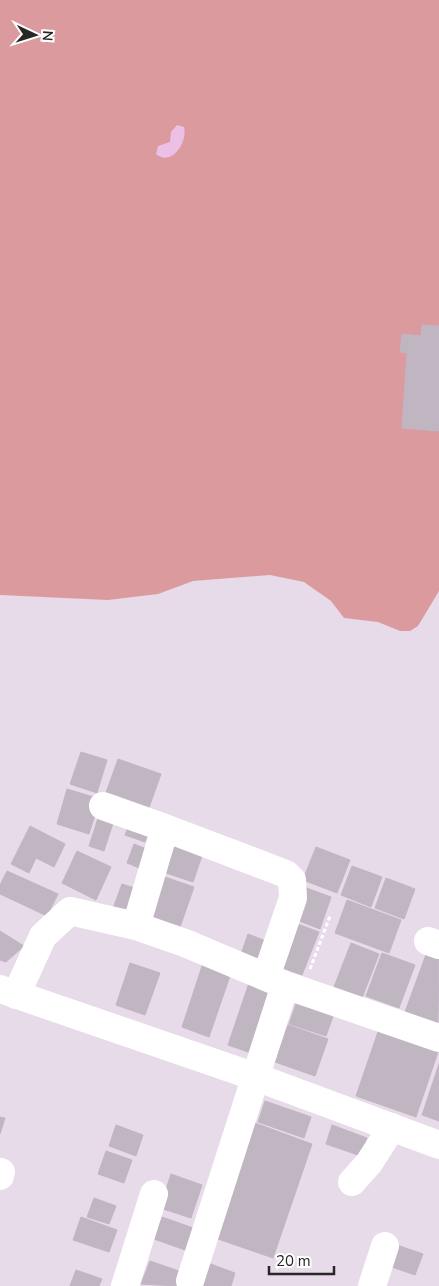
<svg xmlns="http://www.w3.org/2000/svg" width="439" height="1286" font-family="'Nunito Sans',sans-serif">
<rect width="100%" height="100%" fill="#e7dae9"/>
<path fill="#db9b9e" d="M0,0H439V591L418,626L410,631H400L378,622L344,618L331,601L304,582L270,575L193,581L158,594L108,600L0,595Z"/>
<path fill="#ecbfe6" d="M177,125L184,127C188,143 171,167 156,154L158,146L170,142L171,132Z"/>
<path fill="#c0b6c1" stroke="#c3b4c4" d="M422,325L439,326V431L402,428L407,353L400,352L402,334L421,336Z
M81,752L107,760L97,793L70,784Z
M118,759L161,774L146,816L103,801Z
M67,789L100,799L89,834L57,824Z
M100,812L115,817L104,851L89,846Z
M130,822L150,829L145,842L125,835Z
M30,826L65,844L54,867L36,858L29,873L11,864Z
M169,835L205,847L193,882L157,870Z
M134,844L152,851L144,870L127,863Z
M316,847L350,860L337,893L303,880Z
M77,851L111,867L96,900L62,883Z
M352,866L382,877L371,907L341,895Z
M7,871L58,894L47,916L0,894V885Z
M159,875L194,887L179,930L144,917Z
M386,878L415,889L404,919L375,908Z
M122,884L141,890L131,918L112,911Z
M301,886L331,897L320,929L289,917Z
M347,900L401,920L389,953L335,933Z
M287,920L319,932L302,975L271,964Z
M0,931L24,946L6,962L0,960Z
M248,934L271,943L262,968L239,960Z
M351,943L379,954L362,998L334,987Z
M428,949L439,954L438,1024L405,1012Z
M382,953L415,965L399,1008L366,996Z
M130,963L160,973L145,1015L116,1005Z
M203,963L231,973L209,1037L182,1027Z
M251,977L274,986L251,1053L228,1045Z
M298,998L335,1011L326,1036L289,1024Z
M381,1023L439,1049L416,1117L356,1096Z
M288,1025L328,1039L315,1076L275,1062Z
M439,1064V1121L422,1115Z
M265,1101L311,1117L304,1138L258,1122Z
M0,1117L5,1118L0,1134Z
M255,1123L312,1144L273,1258L215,1238Z
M116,1125L143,1135L136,1156L109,1146Z
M332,1125L367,1138L361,1156L326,1144Z
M106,1151L132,1160L124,1183L98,1174Z
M171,1174L202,1185L191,1218L160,1208Z
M94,1198L116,1206L109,1224L87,1217Z
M81,1217L117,1230L109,1252L73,1240Z
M162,1217L196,1229L188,1251L154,1239Z
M397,1245L423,1254L415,1275L389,1266Z
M150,1261L182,1272L177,1286L141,1284Z
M208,1263L235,1273L231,1286H200Z
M76,1270L102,1279L99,1286H70Z"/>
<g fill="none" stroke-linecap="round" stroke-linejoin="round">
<path stroke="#fff" stroke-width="3" stroke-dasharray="4 2.5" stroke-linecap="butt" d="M310,969L330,916"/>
<path stroke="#fff" stroke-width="28" d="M103,806L165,828
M136,926L165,828L286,874L292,880L293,898L266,977
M428,941L439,945
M0,989L256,1077L439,1145
M16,995L43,936L70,911L136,926L185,943L285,985L439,1038
M0,1176L1,1172
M352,1182L369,1163L392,1127
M190,1281L285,985
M125,1286L154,1194
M372,1286L385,1246"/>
</g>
<g transform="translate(35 35) rotate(94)" stroke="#ffffff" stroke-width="4" paint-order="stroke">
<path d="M0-4L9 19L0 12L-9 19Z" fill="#272727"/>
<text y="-8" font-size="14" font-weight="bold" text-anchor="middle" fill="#272727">N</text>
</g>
<path d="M269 1266v8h65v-8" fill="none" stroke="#272727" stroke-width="2.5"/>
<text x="276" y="1266" font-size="15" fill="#272727" stroke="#ffffff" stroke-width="4" paint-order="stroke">20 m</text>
</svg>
